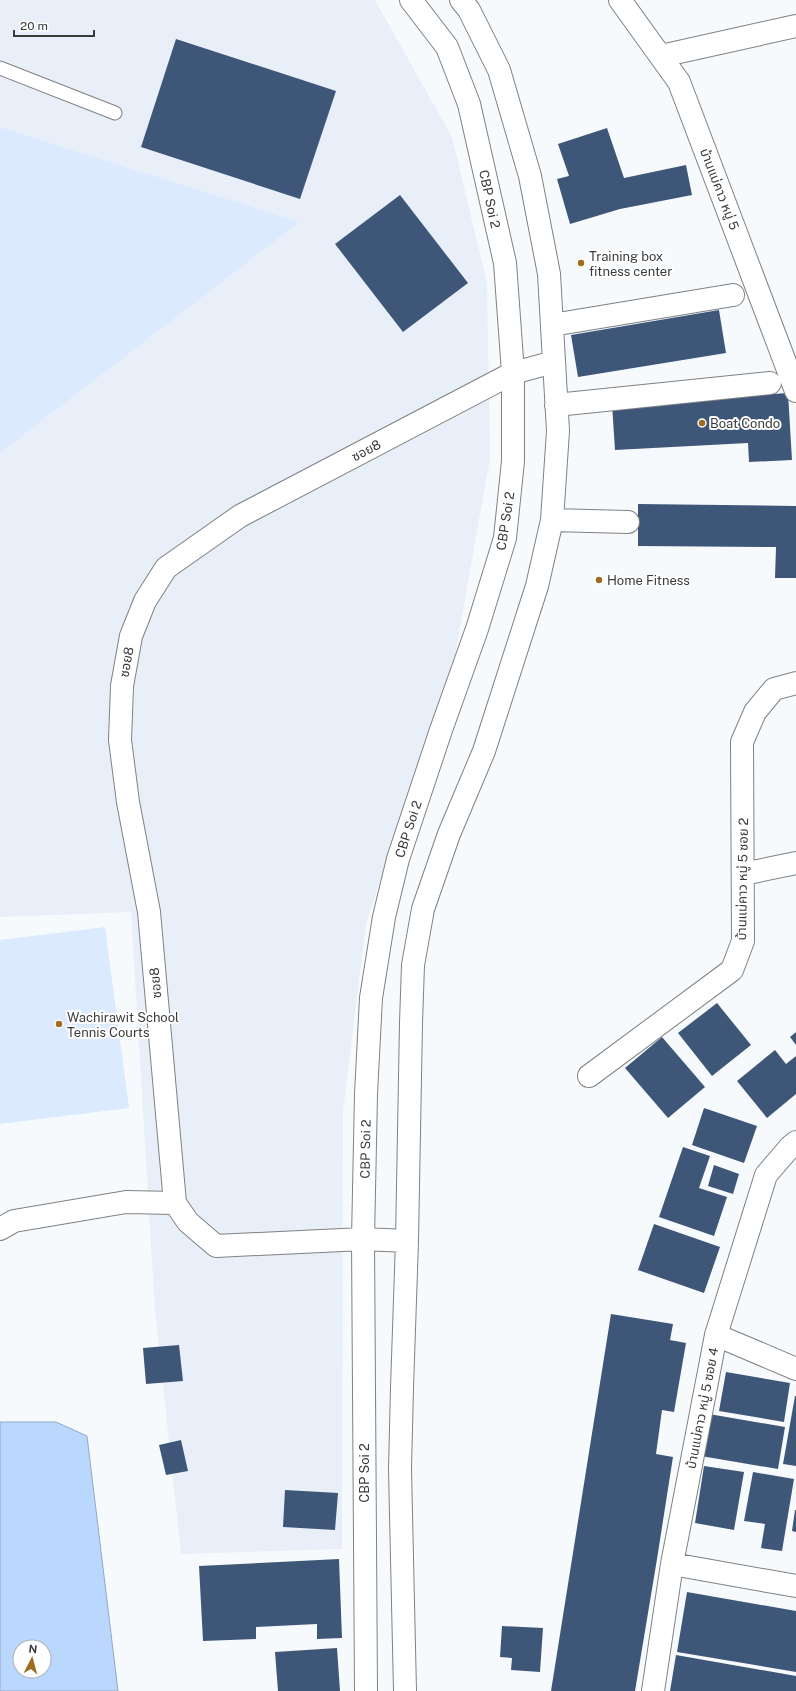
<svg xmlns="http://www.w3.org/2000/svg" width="796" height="1691" font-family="'Public Sans','Noto Sans Thai',sans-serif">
<rect width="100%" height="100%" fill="#f7fafd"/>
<path fill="#e8eff8" d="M0,0H375L452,137L487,283L490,458L455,655L366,924L343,1111L342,1549L181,1554L155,1310L131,912L0,917V453L298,222L0,127Z"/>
<path fill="#dbeafe" d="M0,127L299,222L0,453Z
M105,927L129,1108L0,1124V940Z"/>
<path fill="#bad7fd" stroke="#94a8c3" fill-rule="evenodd" d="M0,1422H56L87,1436L118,1691H0ZM20,1647H44V1671H20Z"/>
<path fill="#3e5778" d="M176,39L336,91L300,199L141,147Z
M607,128L624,178L686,165L692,195L620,209L570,224L557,179L569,176L558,144Z
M400,195L468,283L403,332L335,244Z
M719,310L726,353L578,377L571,335Z
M788,393L792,460L749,462L748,443L615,450L612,404Z
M638,504L796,506V578H775L776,547L638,546Z
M717,1003L751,1045L712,1076L678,1033Z
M796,1032V1045L790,1037Z
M662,1037L705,1087L668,1118L625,1068Z
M775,1050L786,1064L796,1056V1094L767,1118L737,1081Z
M704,1108L757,1126L744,1163L692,1145Z
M683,1147L710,1156L699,1188L727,1197L714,1236L659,1217Z
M714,1165L739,1174L733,1194L708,1186Z
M654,1224L720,1247L704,1293L638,1270Z
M611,1314L673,1324L670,1340L686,1343L674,1412L662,1410L656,1454L673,1457L657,1559L635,1691H551Z
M179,1345L183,1381L146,1384L143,1348Z
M726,1372L790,1383L784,1422L719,1411Z
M795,1396H796V1466L783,1464Z
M709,1414L785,1427L778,1469L701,1456Z
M181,1440L188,1471L166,1475L159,1445Z
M704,1466L744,1472L734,1530L695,1523Z
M753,1472L794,1479L782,1551L761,1548L765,1524L744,1521Z
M285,1490L338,1493L335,1530L283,1527Z
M795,1510H796V1532L792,1531Z
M339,1559L342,1638L317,1639V1624L256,1627V1639L203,1641L199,1566Z
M687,1592L796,1611V1672L677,1652Z
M502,1626L543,1628L540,1672L511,1670L512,1658L500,1657Z
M337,1648L340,1691H278L275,1652Z
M676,1655L796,1676V1691H670Z"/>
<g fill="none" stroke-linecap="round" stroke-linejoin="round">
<defs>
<path id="lane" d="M0,68L115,113"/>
<path id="street" d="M620,0L679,82L796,391
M661,56L796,26
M552,325L733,295
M556,405L770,383
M552,520L628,522
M743,874L796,863
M589,1076L732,970L743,941L742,742L755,712L774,689L796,683
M175,1203L149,912L128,802L120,740L122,686L131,636L145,601L166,568L240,516L513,373L554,362
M0,1229L14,1221L126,1202L175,1203L188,1222L216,1246L363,1239L407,1241
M716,1335L796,1369
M672,1564L796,1586
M366,1691L363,1239L366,1094L371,998L384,917L398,859L441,730L477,629L505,538L513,461V373L505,263L469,104L447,47L411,0
M405,1691L400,1469L402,1388L407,1241L411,1023L413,965L423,909L449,834L484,751L537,586L552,520L558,431L549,274L530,176L499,70L469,10L461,0
M653,1691L672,1564L716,1335L766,1175L791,1146L796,1142"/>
</defs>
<use href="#lane" stroke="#7f8183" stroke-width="15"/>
<use href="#street" stroke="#7f8183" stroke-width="24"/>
<use href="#lane" stroke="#fff" stroke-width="13"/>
<use href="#street" stroke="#fff" stroke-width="22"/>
</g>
<g fill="#9d6e20" stroke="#fff" stroke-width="1.5">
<circle cx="581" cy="263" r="4"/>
<circle cx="702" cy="423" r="4"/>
<circle cx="599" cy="580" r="4"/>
<circle cx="59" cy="1024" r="4"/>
</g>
<g text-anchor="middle" stroke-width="4" stroke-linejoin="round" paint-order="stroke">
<g font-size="13" fill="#3a3b3c" stroke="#fff">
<text transform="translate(720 189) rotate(69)" y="5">บ้านแม่คาว หมู่ 5</text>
<text transform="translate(490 199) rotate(78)" y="5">CBP Soi 2</text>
<text transform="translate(366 450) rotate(-28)" y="5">ซอย8</text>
<text transform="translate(505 521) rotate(-81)" y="5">CBP Soi 2</text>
<text transform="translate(126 662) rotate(-80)" y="5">ซอย8</text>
<text transform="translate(408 829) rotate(-72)" y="5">CBP Soi 2</text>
<text transform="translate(742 879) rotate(-89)" y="5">บ้านแม่คาว หมู่ 5 ซอย 2</text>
<text transform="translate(155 983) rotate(-95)" y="5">ซอย8</text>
<text transform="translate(365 1149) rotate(-89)" y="5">CBP Soi 2</text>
<text transform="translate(702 1408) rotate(-79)" y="5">บ้านแม่คาว หมู่ 5 ซอย 4</text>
<text transform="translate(364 1473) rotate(-90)" y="5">CBP Soi 2</text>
</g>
<g font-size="13" fill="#3a3b3c" stroke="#fff" text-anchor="start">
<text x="589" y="261">Training box<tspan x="589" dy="15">fitness center</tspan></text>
<text x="710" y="428">Boat Condo</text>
<text x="607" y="585">Home Fitness</text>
<text x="67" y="1022">Wachirawit School<tspan x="67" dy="15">Tennis Courts</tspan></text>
</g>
</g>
<g transform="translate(32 1659) rotate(6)"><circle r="19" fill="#ffffff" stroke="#b0b1b1"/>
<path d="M0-3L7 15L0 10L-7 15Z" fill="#9d6e20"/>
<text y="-6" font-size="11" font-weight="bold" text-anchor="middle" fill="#3a3b3c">N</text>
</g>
<path d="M14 30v6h80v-6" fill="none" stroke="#3a3b3c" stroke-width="2"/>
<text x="20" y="30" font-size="12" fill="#3a3b3c" stroke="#ffffff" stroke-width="3" paint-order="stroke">20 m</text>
</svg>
